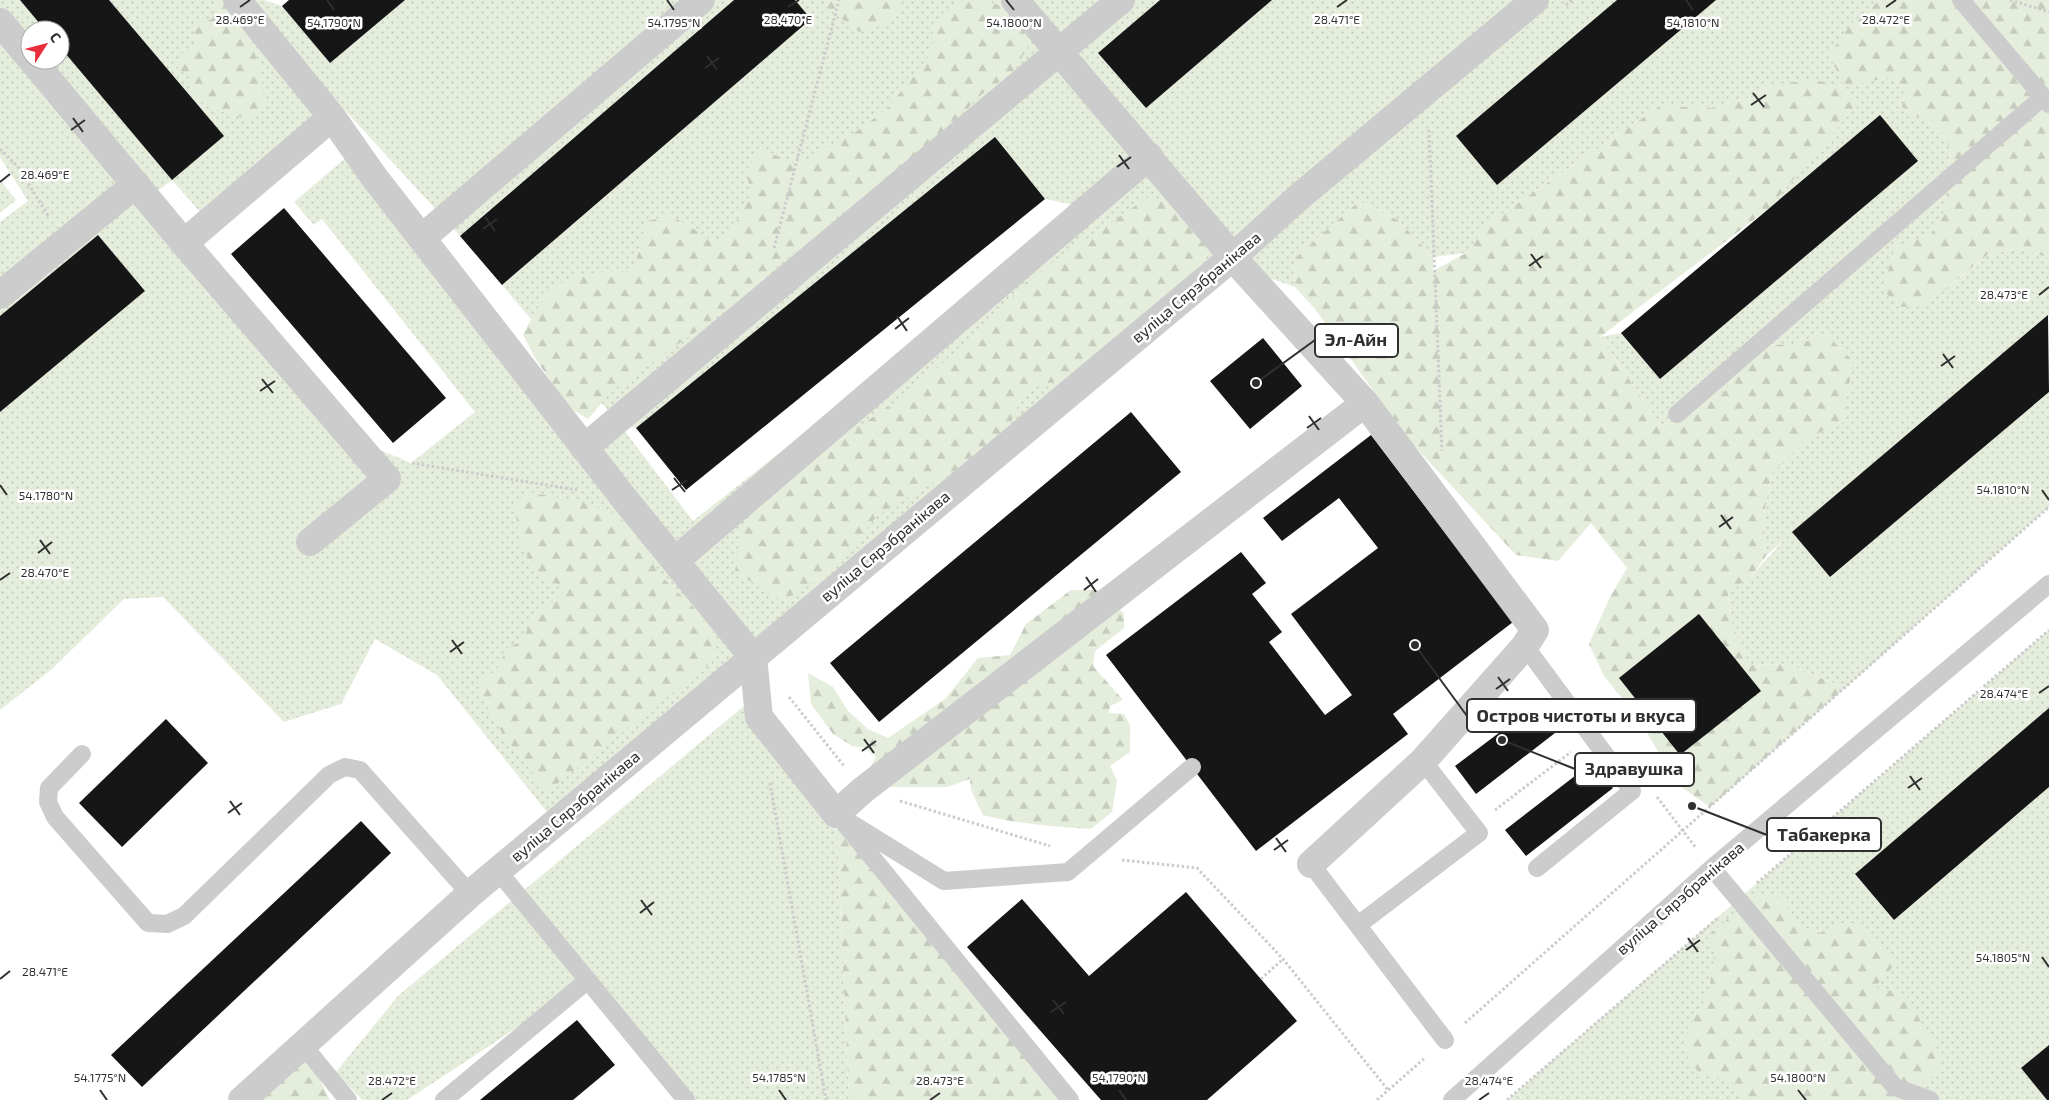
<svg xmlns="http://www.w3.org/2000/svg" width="2049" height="1100" font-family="'Exo 2',sans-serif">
<defs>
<pattern id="grass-dots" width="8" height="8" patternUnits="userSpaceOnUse" patternTransform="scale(1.25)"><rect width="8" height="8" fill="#e5eddc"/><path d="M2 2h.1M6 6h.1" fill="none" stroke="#c5ccbd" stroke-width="1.8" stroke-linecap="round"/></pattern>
<pattern id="forest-firs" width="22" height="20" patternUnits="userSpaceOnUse" patternTransform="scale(1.25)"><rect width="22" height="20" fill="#e5eddc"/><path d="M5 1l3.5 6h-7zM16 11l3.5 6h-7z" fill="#c5ccbd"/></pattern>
</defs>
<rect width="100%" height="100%" fill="#fff"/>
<path fill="url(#grass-dots)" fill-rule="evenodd" d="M0,0H20L45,30H30V60H60V47L172,180L223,136L109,0H264L282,6L330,63L405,0H734L460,236L332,96L209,222L172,180L148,198L354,439L411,463L475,412L322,219L314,225L294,202L355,150L584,447L616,420L502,285L811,19L795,0H1160L1098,53L1146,108L1272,0H1617L1456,136L1497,185L1716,0H1880L1850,25L1845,86L1890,77L1906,89L1902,107L1941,130L1951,150L1945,210L1931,234L1895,247L1950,286L1987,255L2020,248L2049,258V316L1792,532L1830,577L2049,392V507L1845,688L1788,664L1749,665L1730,618L1728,592L1752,575L1784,540L1766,556L1763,518L1772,473L1808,438L1843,422L1826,334L1796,345L1758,344L1725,391L1661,426L1600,337L1621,333L1660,379L1918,161L1768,209L1770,85L1746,99L1711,108L1660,106L1490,222L1466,253L1433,257L1398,220L1359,201L1294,259L1295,287L1243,269L1233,257L556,823L437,675L375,639L341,704L284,722L163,597L124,599L52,669L0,710V412L145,291L98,235L0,316V222L28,201L0,157ZM995,137L1045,199L1089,208L693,521L617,421L636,428Z
M0,180L16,200L0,213Z
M2049,630V708L1855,875L1894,920L2049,787V1045L2021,1068L2047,1100H1507Z
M745,705L836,814L849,1100H686L588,981L407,1100H362L336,1072L398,996Z"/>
<path fill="url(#forest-firs)" d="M219,0H234L248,27L263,85L264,101L260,113L251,121L227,112H220C209,105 199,101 189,93L191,77L178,69C177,55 182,51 194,46L195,23L212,19Z
M824,0H900V11L879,26L859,32L826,6Z
M966,0C1007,0 1009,11 1031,41L1014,72L983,93L918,157L872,193L833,219L728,309L612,391L588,419L568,407L535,358L523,335C539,304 553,277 591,273C606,271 620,273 634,270L646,221L672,216L720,245L737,220L750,195L747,170L761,149L797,164L857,131L887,109L932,52L933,25L950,9Z
M1880,0H2049V258L2020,248L1987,255L1925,306L1898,307L1883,289L1895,247L1931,234L1945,210L1951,151L1941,130L1902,107L1906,89L1890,77L1845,87L1858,104L1768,209L1600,337L1661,426L1725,391L1758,344L1796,345L1826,334L1853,361L1843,422L1808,438L1772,473L1763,518L1766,556L1752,575L1728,593L1730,618L1749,665L1788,664L1845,688L1710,807L1677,784L1639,719L1604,676L1589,644L1610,597L1627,568L1591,523L1558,561L1516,555L1407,438L1315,309L1295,287L1294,259L1359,201L1398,220L1433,257V271L1466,253L1490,222L1660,106L1711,108L1746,99L1770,85L1813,80L1844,86L1829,55L1850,25Z
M1147,198L1187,201L1209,250L1188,294L1097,370L1026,389L996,454L947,474L877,516L829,573L783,601L735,572L741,531L771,479L831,446L905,395L966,343L1030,278Z
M528,492L581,502L617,514L633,532L662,577L697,611L714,634V660L548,791C520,758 491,724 477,682L496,671L508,647L523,641L532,616L549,606L566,588L539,577L520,543L515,508Z
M1071,590H1104L1124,614V628L1095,651L1093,666L1123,700L1110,706L1109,713L1124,714L1130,725V752L1110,766L1117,781L1112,812L1091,829C1055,827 1018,824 983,815L971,790L970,779L947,787H892L868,772L876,757L865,748L852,746L833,734L811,704L808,673L833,687L848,711L868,729L888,738L945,699L978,658L1010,655L1026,624Z
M836,814L1070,1100H849Z
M1758,894L1783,898L1796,924L1820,933L1839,923H1856L1880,945L1895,964L1875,987L1905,994L1942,1058L1934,1077L1922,1080L1930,1100H1742L1731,1081L1699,1073L1684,1052L1688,1029L1709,992L1715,948L1707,936Z
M302,1044L330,1100H242Z"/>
<path fill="#161616" d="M20,0H109L224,136L172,180L60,47V30H45Z
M289,0H405L330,63L282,6Z
M734,0H795L811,19L502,285L460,236Z
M1160,0H1272L1146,108L1098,53Z
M1617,0H1716L1497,185L1456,136Z
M1880,115L1918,161L1660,379L1621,333Z
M995,137L1045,199L686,490L636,428Z
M284,208L446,398L393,443L231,254Z
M98,235L145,291L0,412V316Z
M2048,315L2049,392L1830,577L1792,532Z
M1263,338L1302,386L1250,429L1210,381Z
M1131,412L1181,472L879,722L830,663Z
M1371,435L1513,622L1393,714L1408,734L1256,851L1106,655L1241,552L1266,583L1252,594L1282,632L1269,642L1325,715L1352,695L1291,614L1378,548L1339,498L1282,541L1263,518Z
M1699,614L1761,691L1680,755L1619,678Z
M1544,699L1564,726L1476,794L1455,766Z
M2049,708V787L1894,920L1855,874Z
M166,719L208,763L122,847L79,803Z
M1593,762L1613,788L1526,856L1505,830Z
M361,821L391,853L142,1087L111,1055Z
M1186,892L1297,1021L1207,1100H1101L967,947L1022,899L1089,976Z
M577,1020L615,1065L573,1100H480Z
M2049,1045V1100H2047L2021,1068Z"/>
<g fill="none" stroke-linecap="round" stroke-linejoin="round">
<path stroke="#ccc" stroke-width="3" stroke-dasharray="2.5 2.5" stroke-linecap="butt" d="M2010,0L2049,12
M1566,5L1572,0
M1429,130L1442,451
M0,149L19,168L49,217
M774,248L839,0
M412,463L577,490
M789,697L844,766
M770,783L826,1100
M1657,797L1696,848
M900,801L1050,846
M1495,810L1571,752
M1122,860L1197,868L1283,959L1388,1090
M1757,883L2049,630
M1261,979L1283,959
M1465,1023L2049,507
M1377,1100L1426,1057
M1507,1100L1719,917"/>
<path stroke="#ccc" stroke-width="18" d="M1961,0L2049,104
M1677,414L2043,97
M1525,646L1632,791L1537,868
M82,754L49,788L48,802L55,817L148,923L167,924L184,916L329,775L345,767L360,770L470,894
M836,814L944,881L1068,872L1192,767
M845,824L1070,1100
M1311,864L1445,1040
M1712,868L1895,1087L1930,1100
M498,871L686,1100
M1358,925L1479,833L1423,761
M302,1044L348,1100
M444,1100L588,980
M1452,1100L1712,868L2049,584"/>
<path stroke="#ccc" stroke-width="28" d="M237,0L332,117L374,177L623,497L753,657L759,717L836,814L863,790L1365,403
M1015,0L1243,269L1365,403L1535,630L1525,646L1423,761L1311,864
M0,22L30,58
M32,60L184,243L387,479L310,542
M423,237L701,0
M184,243L332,117
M0,295L136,184
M584,448L1121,0
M676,560L1149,156
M242,1100L470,894L1234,256L1299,197L1535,0"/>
</g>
<path fill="none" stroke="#2f2f2f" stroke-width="2" d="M327,0L334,10M667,0L674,10M1006,0L1014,10M1686,0L1693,10M240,7L250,0M788,7L799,0M1337,7L1347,0M1886,7L1896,0M707,56L717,70M705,68L719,58M1753,93L1764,107M1751,105L1766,95M73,118L83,132M71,130L85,120M1119,155L1129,169M1117,167L1131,157M0,182L10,174M485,217L495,231M483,229L497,219M1531,254L1541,268M1529,266L1543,256M2039,295L2049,287M897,316L907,331M895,329L909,318M1943,354L1953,368M1941,366L1955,356M262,379L273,393M260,391L275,381M1309,416L1319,430M1307,428L1321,418M674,478L685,492M0,485L7,495M672,490L687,480M2042,490L2049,500M1721,515L1731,529M1719,527L1733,517M40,540L50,554M38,553L52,542M1086,577L1096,592M0,580L10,573M1084,590L1098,579M452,640L462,654M450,652L464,642M1498,677L1508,691M1496,689L1510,679M2039,693L2049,686M864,739L874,753M862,751L876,741M1910,776L1920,790M1908,788L1922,778M230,801L240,815M228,813L242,803M1276,838L1286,852M1274,850L1288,840M641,900L652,915M640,913L654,902M1688,938L1698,952M1686,950L1700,940M2042,957L2049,967M0,979L10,971M1053,1000L1064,1014M1051,1012L1066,1002M100,1090L107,1100M779,1090L786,1100M1119,1090L1126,1100M1798,1090L1806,1100M382,1100L392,1093M930,1100L940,1093M1479,1100L1489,1093"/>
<g text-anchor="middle" stroke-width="5" stroke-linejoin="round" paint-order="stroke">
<g font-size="16" fill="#2f2f2f" stroke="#fff">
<text transform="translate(1196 287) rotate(-40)" y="6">вуліца Сярэбранікава</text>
<text transform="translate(885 546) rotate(-40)" y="6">вуліца Сярэбранікава</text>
<text transform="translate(575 806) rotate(-40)" y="6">вуліца Сярэбранікава</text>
<text transform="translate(1680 898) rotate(-41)" y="6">вуліца Сярэбранікава</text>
</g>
</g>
<g font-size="12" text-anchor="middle" fill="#2f2f2f" stroke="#fff" stroke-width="5" stroke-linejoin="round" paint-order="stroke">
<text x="1886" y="24">28.472°E</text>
<text x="240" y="24">28.469°E</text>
<text x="788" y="24">28.470°E</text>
<text x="1337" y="24">28.471°E</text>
<text x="334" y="27">54.1790°N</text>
<text x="674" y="27">54.1795°N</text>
<text x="1014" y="27">54.1800°N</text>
<text x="1693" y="27">54.1810°N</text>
<text x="45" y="179">28.469°E</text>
<text x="2004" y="299">28.473°E</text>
<text x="2003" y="494">54.1810°N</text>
<text x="46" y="500">54.1780°N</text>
<text x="45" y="577">28.470°E</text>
<text x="2004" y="698">28.474°E</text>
<text x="2003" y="962">54.1805°N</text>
<text x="45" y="976">28.471°E</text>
<text x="100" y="1082">54.1775°N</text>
<text x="779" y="1082">54.1785°N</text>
<text x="1119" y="1082">54.1790°N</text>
<text x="1798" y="1082">54.1800°N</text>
<text x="392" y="1085">28.472°E</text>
<text x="940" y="1085">28.473°E</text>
<text x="1489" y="1085">28.474°E</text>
</g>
<path fill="none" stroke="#2f2f2f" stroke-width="2" d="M1256 383L1315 340M1415 645L1467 716M1502 740L1575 769M1692 806L1767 835"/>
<g fill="#2f2f2f" stroke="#fff" stroke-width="2">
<circle cx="1256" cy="383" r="5"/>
<circle cx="1415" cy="645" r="5"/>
<circle cx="1502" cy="740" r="5"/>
<circle cx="1692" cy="806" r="5"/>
</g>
<g fill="#fff" stroke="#2f2f2f" stroke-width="2">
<rect x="1315" y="324" width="83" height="33" rx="5"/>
<rect x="1467" y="699" width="229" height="33" rx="5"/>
<rect x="1575" y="753" width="119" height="33" rx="5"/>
<rect x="1767" y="818" width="114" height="33" rx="5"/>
</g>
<g font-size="18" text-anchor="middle" font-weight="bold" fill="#2f2f2f">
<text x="1356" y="346">Эл-Айн</text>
<text x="1581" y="722">Остров чистоты и вкуса</text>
<text x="1634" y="775">Здравушка</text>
<text x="1824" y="841">Табакерка</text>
</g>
<g transform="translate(45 45) rotate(54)"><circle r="24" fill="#ffffff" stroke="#acacac"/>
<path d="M0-4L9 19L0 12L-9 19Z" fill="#ea2d3b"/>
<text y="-8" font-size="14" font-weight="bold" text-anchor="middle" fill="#2f2f2f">С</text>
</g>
</svg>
